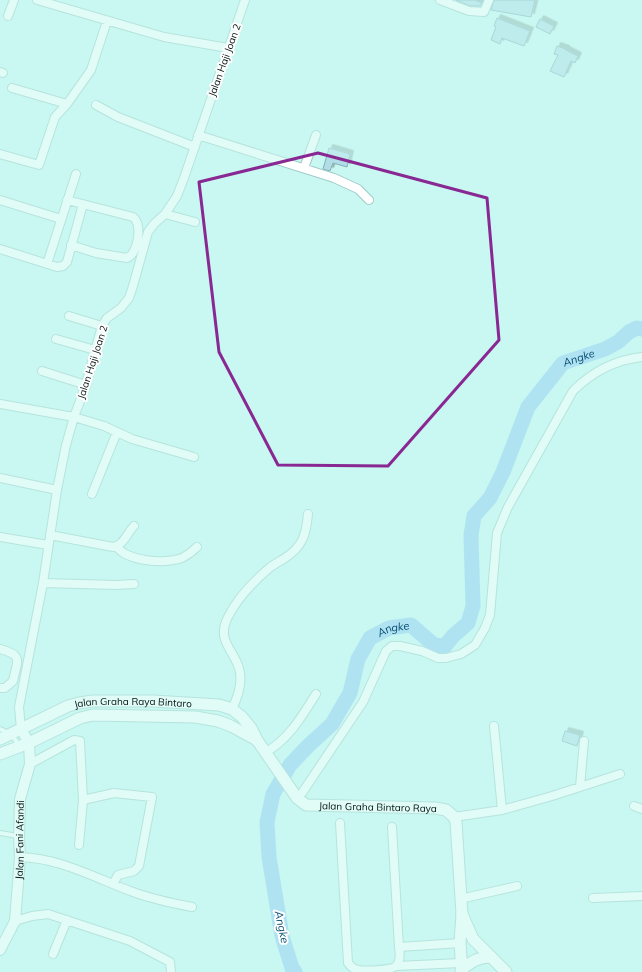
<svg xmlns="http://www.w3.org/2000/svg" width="642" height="972" font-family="Mulish,sans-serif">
<defs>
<filter id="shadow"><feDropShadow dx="3.5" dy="-3.5" stdDeviation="0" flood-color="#0004"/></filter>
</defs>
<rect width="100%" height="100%" fill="#c9f7f1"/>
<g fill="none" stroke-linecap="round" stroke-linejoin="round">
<path stroke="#92caf4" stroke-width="15" id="s1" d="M295,972L292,968L282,936L269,857L267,822L273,794L290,765L308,746L332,724L350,693L358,659L370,638L389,628L411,625L434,645L445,646L453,636L468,623L473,606L471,535L474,516L490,498L503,472L528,407L563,363L605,349L618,342L629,332L637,328L642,329"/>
</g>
<path fill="#b1dde7" stroke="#84afba" filter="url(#shadow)" d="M456,0H475L482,3L480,6H470Z
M494,0H535L531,17L491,10Z
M497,18L530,31L524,46L502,38L500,44L491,40L496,27L494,26Z
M540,19L554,26L550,34L536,27Z
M557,46L566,49V50L578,56L575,63L571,61L564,77L550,71L558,55L554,54Z
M329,148L350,154L347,167L333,163L330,171L323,169Z
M565,731L580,735L577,746L562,741Z"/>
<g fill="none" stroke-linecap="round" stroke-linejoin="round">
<defs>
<path id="service" d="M0,729L11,734L19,745
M0,833L18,836"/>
<path id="minor" d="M37,0L164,37L228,48
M440,0L469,11L484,12L489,0
M8,16L14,0
M0,72L3,73
M12,88L67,104
M96,105L118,117L195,147
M198,135L334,178L358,189L369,200
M0,154L39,165L55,117L67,104L91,70L107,21
M304,168L316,135
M0,200L61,219
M67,200L133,217C143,224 138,254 127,258L96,253L71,245
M165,214L195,222
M0,249L57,267L63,266L67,262L83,204
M47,264L76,174
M69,316L102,326
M56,339L95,350
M42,371L86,385
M0,404L74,417L104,426L132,439L194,457
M0,478L57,490
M92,494L117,432
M50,535L113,547C124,545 127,533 134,526
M0,537L48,545
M116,546C128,562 164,564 182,558C188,555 192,552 197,547
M43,583L116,585L134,584
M0,649C24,655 17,661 13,681L5,688H0
M232,709C238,697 243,682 239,668C233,649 216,640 228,617C237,599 252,583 267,570C272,565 279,562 285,558C303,546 306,535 308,514
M494,726L502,810
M21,729L19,707L43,583L57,490L66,445L74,417L86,385L95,350L102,326L107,318L121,308L129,298L133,286L148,232L154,224L165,214L177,196L184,178L245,0
M266,752C289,739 302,716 316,694
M30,764L74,740L80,741L83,800L79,845
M580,787L584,741
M297,798L302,793L363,702L386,651L392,646H400L422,651L438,658H446L461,654L475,645L485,628L490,615L497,533L508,507L573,391C592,372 615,360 642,357
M83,800L114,793L152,797L139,866L134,871L118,875L113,884
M634,806L642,809
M454,817L502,810L552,796L620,774
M340,823L348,963C350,965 352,968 355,969C362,972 392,970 396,966C401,961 400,953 399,947
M392,827L399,947L460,943
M20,857C60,858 95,878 133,892C152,899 171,903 192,907
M593,898L642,896
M460,899L517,886
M15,921L32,916L48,914L130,941L170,962L171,972
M53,954L67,920
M396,966L461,963"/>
<g id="tertiary">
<path id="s2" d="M0,950L15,921L20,857L19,836L20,799L30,764L29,743L21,729"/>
</g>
<g id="secondary">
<path id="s3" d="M0,739L68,706L79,703L93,701H153L219,705L232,709L242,717L251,728L257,740L297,798L306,805L435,808L446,810L454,817L456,822L462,914L460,943L462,972"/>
<path d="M0,754L29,743L80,718L93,715L195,717L218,721L231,726L257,740"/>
<path d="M462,914L473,939L506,972"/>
<path d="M461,970C471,962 478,957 491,957"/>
</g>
</defs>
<use href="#service" stroke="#9fccc7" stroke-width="6"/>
<use href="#minor" stroke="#9fccc7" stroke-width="10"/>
<use href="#tertiary" stroke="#9fccc7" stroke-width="12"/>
<use href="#secondary" stroke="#9fccc7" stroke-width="13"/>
<use href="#service" stroke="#fff" stroke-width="4"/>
<use href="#minor" stroke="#fff" stroke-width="8"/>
<use href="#tertiary" stroke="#fff" stroke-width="10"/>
<use href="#secondary" stroke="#fff" stroke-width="11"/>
</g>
<path d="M0 0H642V972H0ZM318,153L487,198L499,340L388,466L278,465L219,352L199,182Z" fill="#c9f7f1" fill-opacity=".55" fill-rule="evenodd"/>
<path fill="none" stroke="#892892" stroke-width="3" stroke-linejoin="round" d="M318,153L487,198L499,340L388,466L278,465L219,352L199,182Z"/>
<g text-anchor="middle" stroke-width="4" stroke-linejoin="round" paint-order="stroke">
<g font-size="10" fill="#041412" stroke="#fff">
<text transform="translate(224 60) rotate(-70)" y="4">Jalan Haji Joan 2</text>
<text transform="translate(92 362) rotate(-72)" y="4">Jalan Haji Joan 2</text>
<text dy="4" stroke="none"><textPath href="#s3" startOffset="141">Jalan Graha Raya Bintaro</textPath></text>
<text dy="4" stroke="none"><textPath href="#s3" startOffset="435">Jalan Graha Bintaro Raya</textPath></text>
<text dy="4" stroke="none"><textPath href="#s2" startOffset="114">Jalan Fani Afandi</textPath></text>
</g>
<g font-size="11" font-style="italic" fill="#064b72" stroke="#fff">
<text dy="4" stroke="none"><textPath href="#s1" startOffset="791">Angke</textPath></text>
<text dy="4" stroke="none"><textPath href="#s1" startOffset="395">Angke</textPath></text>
<text transform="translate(282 927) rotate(78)" y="4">Angke</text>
</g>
</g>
</svg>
